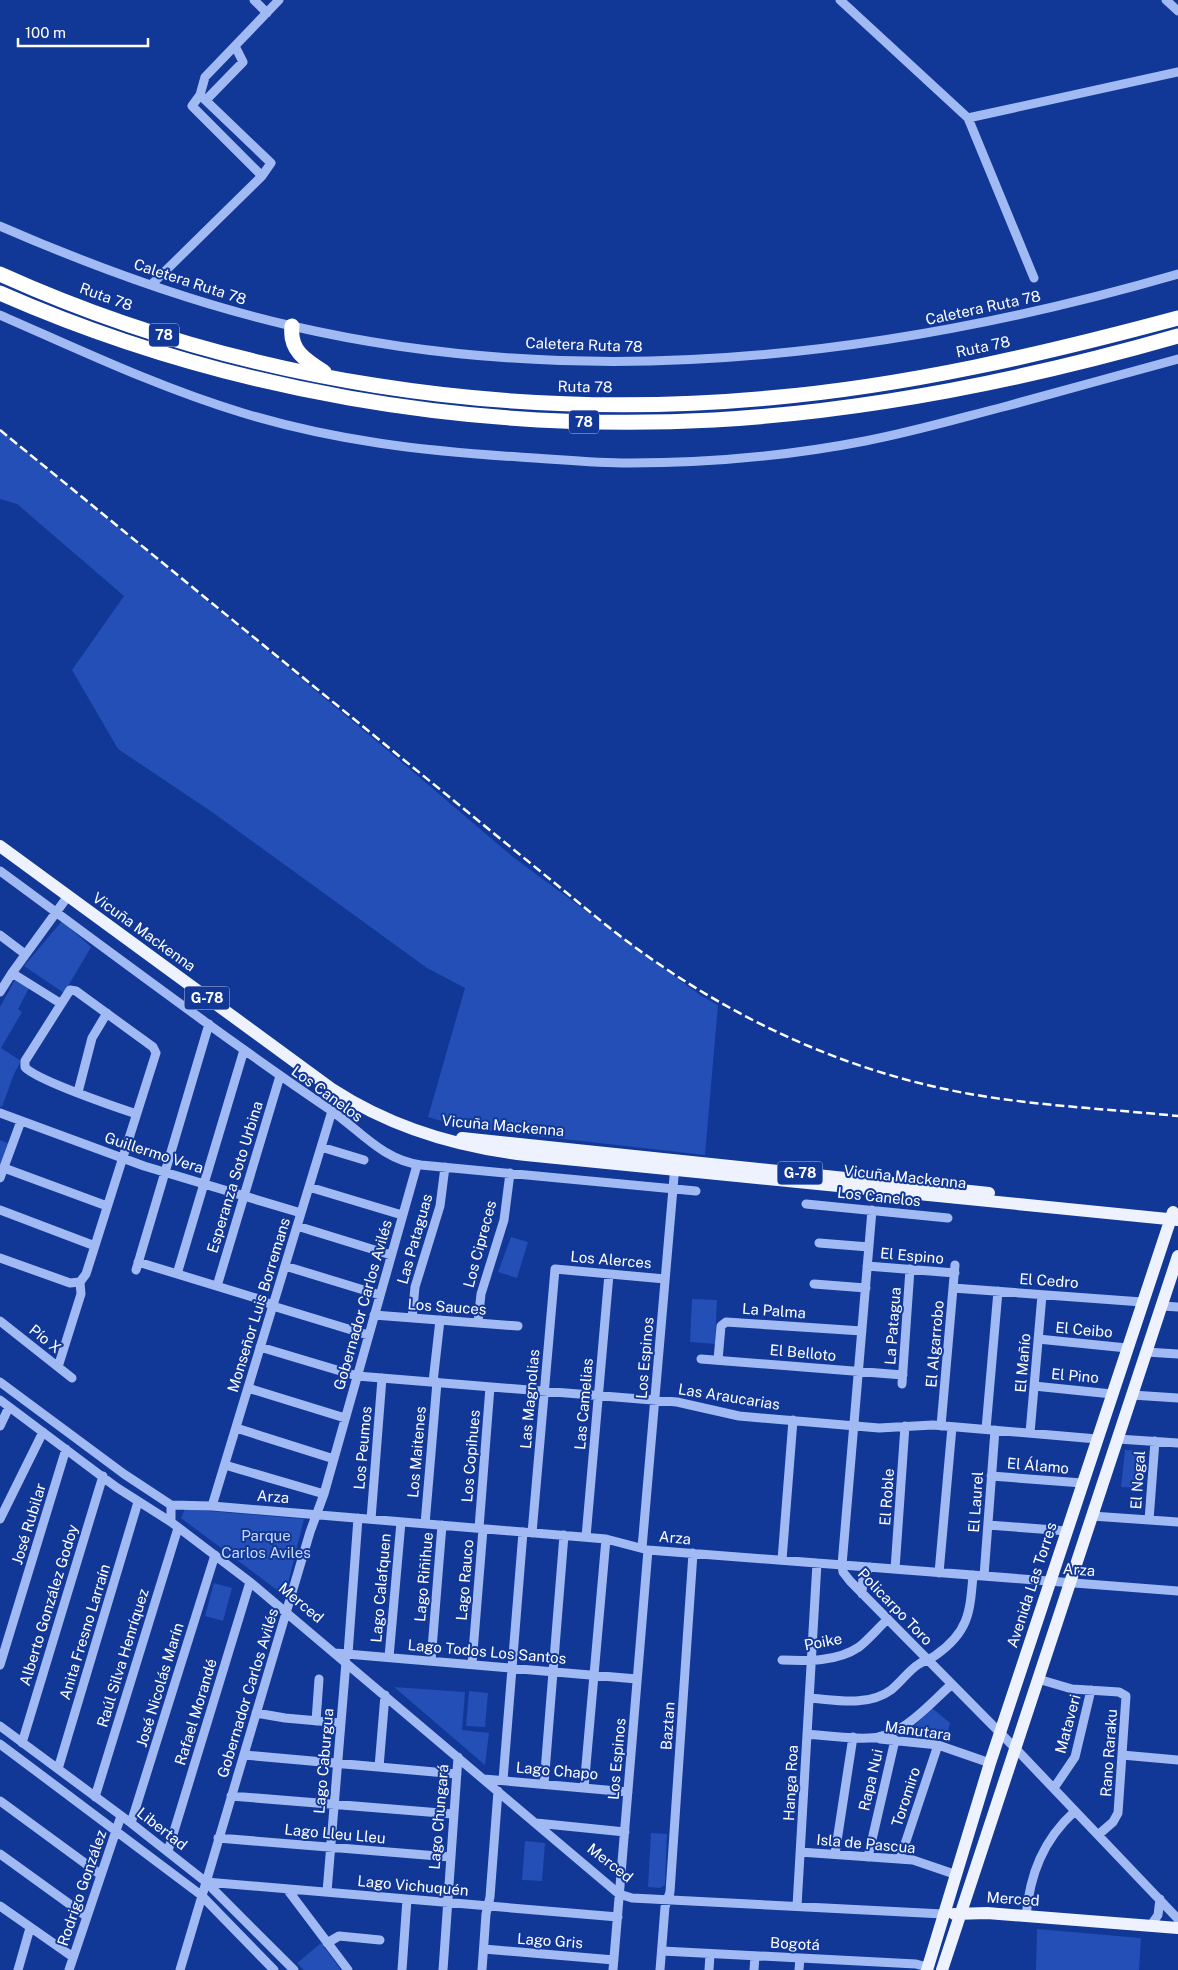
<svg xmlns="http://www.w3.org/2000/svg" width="1178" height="1970" font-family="'Public Sans',sans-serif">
<rect width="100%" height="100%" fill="#113797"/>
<path fill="#234fb6" d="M0,429L398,759L513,857L700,995L718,1005L705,1155L483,1130L458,1126L428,1117L465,988L427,968L212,812L118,749L72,670L124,596L17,504L0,499Z
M62,921L91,947L64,993L24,966Z
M15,980L29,988L18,1009L22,1012L1,1048L21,1061L14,1074L2,1107L0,1106V1007Z
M0,1140L10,1144L0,1173Z
M511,1237L528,1242L517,1278L498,1272Z
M692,1299L717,1300L715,1344L690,1342Z
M1125,1450L1145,1451L1142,1488L1121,1487Z
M185,1509L304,1519L285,1596L181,1518Z
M214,1583L232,1588L223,1621L205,1616Z
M394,1687L465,1692L462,1730L489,1733L485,1765Z
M469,1691L488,1693L485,1727L466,1726Z
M932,1708L950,1723L947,1736L910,1730Z
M651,1833L667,1834L665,1885L660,1888L648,1887Z
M525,1841L545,1843L542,1881L522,1880Z
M1037,1929L1141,1938L1139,1970H1036Z
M321,1943L341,1970H304L297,1963Z"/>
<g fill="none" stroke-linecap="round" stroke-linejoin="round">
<path stroke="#a1baf4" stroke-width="9" d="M254,0L267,13
M840,0L968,118L1034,278
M1166,0L1178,11
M200,95L271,163L262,176
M206,100L243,62L235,46
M968,118L1178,72
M0,226C94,267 192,303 292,326C586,394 892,357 1178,274
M151,285L262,176L192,106L200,95L205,77L279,0
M0,315C80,350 160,388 243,413C336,441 423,451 519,457C556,459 592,463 629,463C708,463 788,456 865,441C913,432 960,418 1007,406C1064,390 1121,375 1178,359
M0,871C109,951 217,1033 329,1109C360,1130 382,1160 421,1165L696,1191
M0,935L25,954
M12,973L60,1003
M0,992L12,973L68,896
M78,1092L92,1038L107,1013
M0,1113L144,1166L301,1213
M321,1147L364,1160
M4,1168L107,1206
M0,1178L21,1121
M309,1187L402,1215
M806,1204L948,1218
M0,1210L95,1246
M872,1210L842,1565L843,1572L850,1581L1016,1749L1178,1919
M297,1226L391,1255
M819,1243L869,1247
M0,1258L70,1283L80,1282
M138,1262L259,1299L276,1307L368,1335
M285,1266L380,1295
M867,1266L955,1273
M136,1270L209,1024
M177,1274L244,1050
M80,1282L86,1274L156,1053L153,1047L76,991L70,990L25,1061V1067C35,1080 116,1107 136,1114
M814,1284L866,1288
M217,1286L280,1076
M953,1288L1142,1302
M1162,1306L1178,1307
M374,1315L518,1326
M412,1318L415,1287L440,1206L445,1167
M0,1321L72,1378
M478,1322L481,1294L504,1220L510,1173
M1038,1339L1127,1348
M260,1347L357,1376L677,1402L739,1416L879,1428L933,1425L1097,1439
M1146,1352L1178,1354
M701,1359L903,1375
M718,1360L721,1326L726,1322L862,1331
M58,1367L81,1294L80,1282
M0,1382L124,1474L171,1505V1522
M433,1382L440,1320
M902,1384L910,1269
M1034,1386L1112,1394
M248,1388L345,1418
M1132,1395L1178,1398
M0,1400L116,1487L171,1522L250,1582L619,1894L632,1898L943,1914
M0,1426L9,1407
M941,1426L955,1265
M236,1428L334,1459
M986,1429L998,1291
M1030,1433L1042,1295
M1118,1439L1178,1443
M225,1465L324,1494
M991,1476L1082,1483
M171,1505L212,1506L606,1539L648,1550L1178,1591
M212,1506L332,1111
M1092,1516L1178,1522
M0,1519L43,1432
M371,1519L382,1378
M1149,1520L1155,1441
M425,1524L437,1382
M988,1525L1067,1531
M479,1528L490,1387
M532,1533L555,1269L665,1279
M586,1537L609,1274
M642,1548L675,1165
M782,1560L793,1420
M895,1569L905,1426
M939,1573L952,1427
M984,1576L995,1430
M862,1594L863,1577L870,1567
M335,1653L637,1679
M348,1654L358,1518
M389,1657L401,1522
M782,1660C807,1661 837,1662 859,1647C869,1639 878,1628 888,1619
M431,1661L442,1525
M472,1664L483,1529
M0,1665L66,1449
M1038,1679L1072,1689L1119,1692L1126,1696L1118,1813L1113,1822L1098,1835
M809,1698C836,1700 868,1707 891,1690C901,1682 909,1670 919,1664C925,1660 931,1659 936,1655C969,1632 970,1612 973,1575
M256,1713L285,1718L341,1723
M316,1721L319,1679
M0,1726L131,1823L206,1882L294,1970
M807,1734C827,1736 849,1739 869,1738C903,1737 928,1705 952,1684
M880,1739L938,1745L990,1763
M22,1743L103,1476
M0,1744L201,1895L274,1970
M244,1755L457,1774
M1122,1755L1178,1760
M379,1767L385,1695
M58,1769L138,1502
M484,1779L628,1792
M503,1780L523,1532
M544,1784L564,1535
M584,1788L606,1539
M1054,1788L1075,1757L1091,1690
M231,1796L453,1814
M95,1797L178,1528
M0,1801L101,1875
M131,1823L215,1555
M536,1823L625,1832
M218,1838L450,1857
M168,1851L250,1582
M800,1852L913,1860L957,1875
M0,1854L86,1916
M835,1854L853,1737
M868,1857L895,1740
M900,1859L938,1745
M206,1882L618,1917
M287,1889L348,1970
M327,1892L346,1662
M0,1906L73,1957
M797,1906L817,1563
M1026,1916C1030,1874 1043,1840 1075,1811
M1151,1925L1158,1915L1160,1899
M327,1943L339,1936L380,1940
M484,1949L614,1960
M662,1951L916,1964L927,1967
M18,1970L30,1928
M69,1970L121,1816
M180,1970L310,1532L324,1494L417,1165
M402,1970L407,1899
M443,1970L458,1757
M482,1970L486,1914L490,1897L498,1791
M613,1970L648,1550
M660,1970L665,1907L670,1892L693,1553
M709,1970L710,1954
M754,1970L755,1956
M799,1970L800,1958"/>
<path stroke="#eef2ff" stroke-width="12" d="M0,846L332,1089C392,1128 456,1147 526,1155L1178,1220
M462,1138L989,1193
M954,1914L987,1913L1178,1928
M927,1970L990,1763L1173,1212
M942,1970L1178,1256"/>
<path stroke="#fff" stroke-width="15" d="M0,274C239,382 508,422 769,398C907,386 1044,354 1178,318
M0,293C223,391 471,433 714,420C871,411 1028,379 1178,336
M292,326C289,350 305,360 324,372"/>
<path stroke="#fff" stroke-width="2.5" stroke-dasharray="9 4" stroke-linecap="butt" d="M0,430L606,925C713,1010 836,1070 970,1094C1039,1106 1109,1109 1178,1116"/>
</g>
<g text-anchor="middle" stroke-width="4" stroke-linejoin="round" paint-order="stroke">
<g fill="#113797" stroke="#b8c3e0" stroke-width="1">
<rect x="149" y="323.5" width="30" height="23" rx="4"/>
<rect x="569" y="410.5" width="30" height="23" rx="4"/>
<rect x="184.5" y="986.5" width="45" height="23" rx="4"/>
<rect x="777.5" y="1161.5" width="45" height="23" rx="4"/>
</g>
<g font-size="14" font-weight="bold" fill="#fff">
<text x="164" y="340">78</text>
<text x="584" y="427">78</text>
<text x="207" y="1003">G-78</text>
<text x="800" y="1178">G-78</text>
</g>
<g font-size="15" fill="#fff" stroke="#113797">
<text transform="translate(190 282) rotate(18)" y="5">Caletera Ruta 78</text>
<text transform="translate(106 297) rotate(20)" y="5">Ruta 78</text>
<text transform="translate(983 308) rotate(-12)" y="5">Caletera Ruta 78</text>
<text transform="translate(584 345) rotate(2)" y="5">Caletera Ruta 78</text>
<text transform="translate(983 347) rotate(-12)" y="5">Ruta 78</text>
<text transform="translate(585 387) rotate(1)" y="5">Ruta 78</text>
<text transform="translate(144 932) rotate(36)" y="5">Vicuña Mackenna</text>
<text transform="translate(327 1094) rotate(36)" y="5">Los Canelos</text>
<text transform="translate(503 1126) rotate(5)" y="5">Vicuña Mackenna</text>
<text transform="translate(154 1153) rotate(18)" y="5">Guillermo Vera</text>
<text transform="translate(235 1177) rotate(-73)" y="5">Esperanza Soto Urbina</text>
<text transform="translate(905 1177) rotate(6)" y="5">Vicuña Mackenna</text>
<text transform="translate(879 1197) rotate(6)" y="5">Los Canelos</text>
<text transform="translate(415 1239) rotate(-74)" y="5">Las Pataguas</text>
<text transform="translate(480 1244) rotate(-75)" y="5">Los Cipreces</text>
<text transform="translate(912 1256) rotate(5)" y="5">El Espino</text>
<text transform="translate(611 1260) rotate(5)" y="5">Los Alerces</text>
<text transform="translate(1049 1281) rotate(4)" y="5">El Cedro</text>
<text transform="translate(259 1305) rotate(-73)" y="5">Monseñor Luis Borremans</text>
<text transform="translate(363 1305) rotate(-74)" y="5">Gobernador Carlos Avilés</text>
<text transform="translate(447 1307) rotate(4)" y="5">Los Sauces</text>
<text transform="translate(774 1311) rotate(4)" y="5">La Palma</text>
<text transform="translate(893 1326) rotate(-86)" y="5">La Patagua</text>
<text transform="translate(1084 1330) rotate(5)" y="5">El Ceibo</text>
<text transform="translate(45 1339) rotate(39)" y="5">Pío X</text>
<text transform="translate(935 1344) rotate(-85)" y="5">El Algarrobo</text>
<text transform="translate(803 1353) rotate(5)" y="5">El Belloto</text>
<text transform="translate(645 1358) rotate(-85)" y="5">Los Espinos</text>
<text transform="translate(1023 1363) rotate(-85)" y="5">El Mañío</text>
<text transform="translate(1075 1376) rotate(5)" y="5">El Pino</text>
<text transform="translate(729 1397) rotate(9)" y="5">Las Araucarias</text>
<text transform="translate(530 1399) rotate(-85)" y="5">Las Magnolias</text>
<text transform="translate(584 1404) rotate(-85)" y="5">Las Camelias</text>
<text transform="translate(363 1448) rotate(-85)" y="5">Los Peumos</text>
<text transform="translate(417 1452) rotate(-85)" y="5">Los Maitenes</text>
<text transform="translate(471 1456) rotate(-85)" y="5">Los Copihues</text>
<text transform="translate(1038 1466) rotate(5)" y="5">El Álamo</text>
<text transform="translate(1138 1480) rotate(-86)" y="5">El Nogal</text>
<text transform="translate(273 1497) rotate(4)" y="5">Arza</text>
<text transform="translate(887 1497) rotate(-86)" y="5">El Roble</text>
<text transform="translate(976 1502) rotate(-86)" y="5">El Laurel</text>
<text transform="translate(29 1524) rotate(-73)" y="5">José Rubilar</text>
<text transform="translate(675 1538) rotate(5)" y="5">Arza</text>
<text transform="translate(1079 1570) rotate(4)" y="5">Arza</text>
<text transform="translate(424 1577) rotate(-85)" y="5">Lago Riñihue</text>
<text transform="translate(465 1580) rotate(-85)" y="5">Lago Rauco</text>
<text transform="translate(1032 1585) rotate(-72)" y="5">Avenida Las Torres</text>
<text transform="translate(381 1588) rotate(-85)" y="5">Lago Calafquen</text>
<text transform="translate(301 1603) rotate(40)" y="5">Merced</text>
<text transform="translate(49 1605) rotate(-73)" y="5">Alberto González Godoy</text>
<text transform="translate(895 1607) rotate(46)" y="5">Policarpo Toro</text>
<text transform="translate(85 1632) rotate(-73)" y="5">Anita Fresno Larraín</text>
<text transform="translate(823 1642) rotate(-11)" y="5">Poike</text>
<text transform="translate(487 1652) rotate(5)" y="5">Lago Todos Los Santos</text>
<text transform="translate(123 1658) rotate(-73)" y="5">Raúl Silva Henríquez</text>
<text transform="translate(160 1685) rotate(-73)" y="5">José Nicolás Marín</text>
<text transform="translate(248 1693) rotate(-73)" y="5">Gobernador Carlos Avilés</text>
<text transform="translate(196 1712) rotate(-73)" y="5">Rafael Morandé</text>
<text transform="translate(1068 1724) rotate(-75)" y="5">Mataveri</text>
<text transform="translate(668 1726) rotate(-86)" y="5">Baztan</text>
<text transform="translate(918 1731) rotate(8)" y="5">Manutara</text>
<text transform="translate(1109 1753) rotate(-86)" y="5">Rano Raraku</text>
<text transform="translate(617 1759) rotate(-85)" y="5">Los Espinos</text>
<text transform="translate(324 1761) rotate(-85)" y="5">Lago Caburgua</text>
<text transform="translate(557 1771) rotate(5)" y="5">Lago Chapo</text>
<text transform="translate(871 1780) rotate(-77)" y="5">Rapa Nui</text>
<text transform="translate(791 1783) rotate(-87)" y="5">Hanga Roa</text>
<text transform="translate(906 1797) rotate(-72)" y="5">Toromiro</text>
<text transform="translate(439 1817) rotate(-85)" y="5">Lago Chungará</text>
<text transform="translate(162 1829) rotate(38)" y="5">Libertad</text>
<text transform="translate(335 1834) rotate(5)" y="5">Lago Lleu Lleu</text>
<text transform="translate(866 1844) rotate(5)" y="5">Isla de Pascua</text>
<text transform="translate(610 1863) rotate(38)" y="5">Merced</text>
<text transform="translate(413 1886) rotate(5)" y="5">Lago Vichuquén</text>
<text transform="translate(82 1888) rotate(-71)" y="5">Rodrigo González</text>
<text transform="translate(1013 1899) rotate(4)" y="5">Merced</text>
<text transform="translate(550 1941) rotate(4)" y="5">Lago Gris</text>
<text transform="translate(795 1944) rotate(3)" y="5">Bogotá</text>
</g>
<g font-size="15" fill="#c9d9fe" stroke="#113797">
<text x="266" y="1541">Parque<tspan x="266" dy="17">Carlos Aviles</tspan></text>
</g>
</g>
<path d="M18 38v8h130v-8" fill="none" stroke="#ffffff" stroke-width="2.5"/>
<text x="25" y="38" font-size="15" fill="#ffffff" stroke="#113797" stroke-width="4" paint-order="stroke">100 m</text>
</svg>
